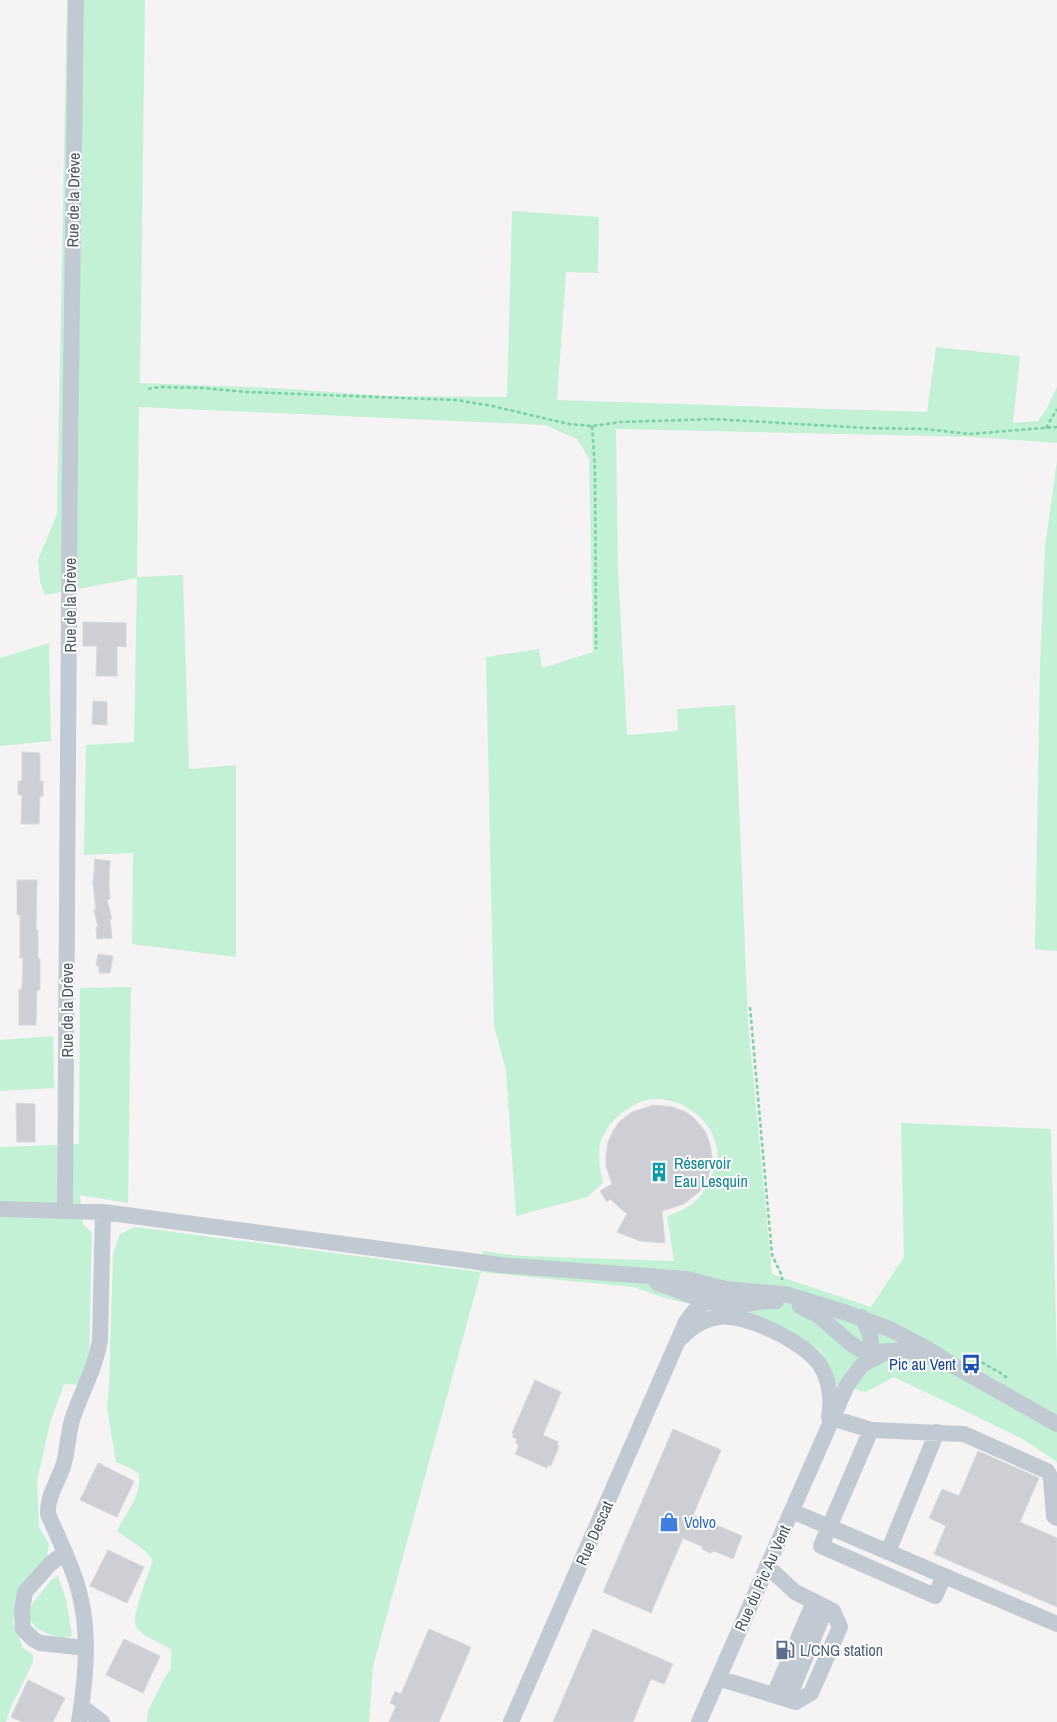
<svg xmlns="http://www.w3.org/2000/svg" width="1057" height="1722" font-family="'Archivo Narrow',sans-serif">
<rect width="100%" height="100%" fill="#f5f3f3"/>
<path fill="#c3f1d5" d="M67,0H145L140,383L276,388L387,396L507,397L512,211L599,217L598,273L566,272L557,400L927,412L936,347L1020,356L1013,423L1038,421L1047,408L1057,387V443L974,437L617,429L616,431L618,569L627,735L678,731L677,709L735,705L748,1022L772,1274L871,1307L904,1257L901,1123L1051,1129L1057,1362V1462L1021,1438L894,1377L866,1392L837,1385L820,1350L786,1330L746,1315L668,1299L633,1287L481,1272L373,1666L369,1722H147L148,1711L163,1681L171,1668V1650C162,1642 148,1640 139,1630C138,1629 135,1625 135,1623C133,1612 149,1573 153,1560L144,1550L117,1531C127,1510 141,1499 139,1474L130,1468L116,1462L107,1407L109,1387L113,1254L120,1234L135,1227L480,1272L483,1251L520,1256L674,1261L667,1216C691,1208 703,1199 712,1174C715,1167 719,1157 717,1148C712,1120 684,1099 656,1099C633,1099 604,1123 600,1145C598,1159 600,1170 603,1183L587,1197L516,1216L506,1070L494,1026L486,657L539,649L542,668L593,652L589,458L577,439L545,425L139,407L137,577L183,575L189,769L236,765V957L132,944L133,853L84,855L86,745L134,742L137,578L45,595L40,582L38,560L57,514Z
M1057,461V951L1035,949L1040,665L1045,547Z
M49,643L51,741L0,746V658Z
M131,987L128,1203L80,1195L83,1224L92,1233L89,1356L79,1385L64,1384L50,1423L37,1481L39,1527L49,1544L47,1557L18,1599L13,1622L23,1648L33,1655V1662L10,1709L6,1722H0V1147L79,1144L80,988Z
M53,1036L54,1088L0,1091V1040Z
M58,1576L66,1599L72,1636L62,1638L48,1634L36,1628L30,1619V1607L51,1580Z"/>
<path fill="#cdcfd5" stroke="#d7d9de" d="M83,622L126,623V647L117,646V676H96L97,646H83Z
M93,701L107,702V725L92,724Z
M22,752L40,753V781H43V796H40L39,824H21L22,795H18V781H22Z
M95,859L110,861L109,884L110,899L107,900L112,919H110L112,938L97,939L96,927H98L94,910H96L93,883Z
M17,880H37L36,930H38V959H40V990H37L36,1025H19V989H22L23,958H20V915H17Z
M98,954L113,956L110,973H99V966H96Z
M16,1103L35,1104V1142H17Z
M653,1105L673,1107L686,1112L694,1118L705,1131L710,1144L712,1156L708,1178L700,1191L684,1204L662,1211L665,1243L640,1241L617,1232L627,1214L610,1199L607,1202L600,1191L612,1184L606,1166V1156L608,1142L613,1131L620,1121L632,1112Z
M535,1380L561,1392L543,1435L558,1442L557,1445L559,1446L551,1466L548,1465L547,1468L515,1454L519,1445L516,1444L517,1439L512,1437L514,1434L512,1433Z
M673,1429L721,1450L693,1515L742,1536L733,1559L714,1551L710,1553L702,1549L703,1547L683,1538L651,1613L603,1592Z
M978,1451L1039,1478L1020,1522L1057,1538V1607L934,1554L946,1526L929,1518L942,1489L959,1496Z
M98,1463L134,1481L117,1517L80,1500Z
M108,1550L144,1567L127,1603L90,1586Z
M429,1629L471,1647L439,1722H389L396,1706L390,1703L395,1691L401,1694Z
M593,1629L673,1664L664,1684L651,1679L633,1722H553Z
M124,1639L160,1656L143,1693L106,1675Z
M28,1680L65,1698L53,1722H22L11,1717Z"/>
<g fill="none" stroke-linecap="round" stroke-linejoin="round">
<path stroke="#7ad0a6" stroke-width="2.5" stroke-dasharray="4 2.5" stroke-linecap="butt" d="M148,389L160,387L203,388L247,392L456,400L492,406L569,424L592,426L621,422L714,419L866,428L926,429L969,434L1057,427
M592,426L595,469L596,649
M1046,428L1057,409
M750,1007L772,1255L782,1276V1280
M964,1354L969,1355L1004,1375L1007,1378"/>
<path stroke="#c1cad2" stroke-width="16" d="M0,1209L103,1212L501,1265L687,1279L726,1289L785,1294L847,1313L892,1330L928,1349L956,1367
M65,1210L70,454L76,0
M657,1283C681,1290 704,1304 729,1305C745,1306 761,1300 776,1301
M800,1306L819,1316L850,1343L861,1350L877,1352L906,1350L928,1356L956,1367L1057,1424
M861,1317C870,1329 876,1349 865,1362
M681,1338C691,1327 704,1319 718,1317C745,1313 805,1342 820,1365C830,1381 832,1399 829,1417
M832,1418L871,1430L964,1434L1047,1471L1051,1478L1054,1516L1057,1518
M871,1430L821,1546L935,1596L944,1576
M792,1511L1057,1624
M888,1552L937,1432
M64,1553L50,1564L25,1592L22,1610L23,1629L33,1639L40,1643L86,1648
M718,1678L796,1702L811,1693L840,1627L833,1611L795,1592L767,1566
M774,1695L814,1602
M788,1699L826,1608
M81,1706L102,1722
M79,1722C85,1682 90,1641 81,1600C75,1571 60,1542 48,1514C47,1495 59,1481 64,1463C68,1448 68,1432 73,1417C82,1390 95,1370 100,1340L103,1212
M511,1722L686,1322C696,1306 713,1294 733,1291
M699,1722L847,1385L862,1365L885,1353"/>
</g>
<defs>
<symbol id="building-bare" viewBox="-9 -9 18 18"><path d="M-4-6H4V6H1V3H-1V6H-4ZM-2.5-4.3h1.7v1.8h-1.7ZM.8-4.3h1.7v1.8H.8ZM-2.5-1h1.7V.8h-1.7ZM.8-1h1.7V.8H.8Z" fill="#0f9aa8" stroke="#fff" stroke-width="2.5" paint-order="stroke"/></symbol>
<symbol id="bus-bare" viewBox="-9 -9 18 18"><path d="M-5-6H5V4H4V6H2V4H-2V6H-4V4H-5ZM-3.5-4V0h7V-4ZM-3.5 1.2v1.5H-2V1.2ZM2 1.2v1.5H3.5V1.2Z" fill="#1a4fb4" stroke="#fff" stroke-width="2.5" paint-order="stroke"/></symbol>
<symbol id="shop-bare" viewBox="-9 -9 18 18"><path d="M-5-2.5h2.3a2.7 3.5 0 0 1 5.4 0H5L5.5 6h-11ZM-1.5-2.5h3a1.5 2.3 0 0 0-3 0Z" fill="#3f7fe0" stroke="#fff" stroke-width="2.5" paint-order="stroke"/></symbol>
<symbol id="fuel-bare" viewBox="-9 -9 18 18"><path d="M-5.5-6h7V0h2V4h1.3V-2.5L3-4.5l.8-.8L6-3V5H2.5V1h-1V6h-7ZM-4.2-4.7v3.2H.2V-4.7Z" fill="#5c6f8a" stroke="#fff" stroke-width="2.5" paint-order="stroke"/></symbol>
</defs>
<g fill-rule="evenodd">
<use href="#building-bare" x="645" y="1158" width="28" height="28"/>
<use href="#bus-bare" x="957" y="1350" width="28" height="28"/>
<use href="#shop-bare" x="655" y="1508" width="28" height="28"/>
<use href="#fuel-bare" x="771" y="1636" width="28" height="28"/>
</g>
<g text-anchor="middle" stroke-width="4" stroke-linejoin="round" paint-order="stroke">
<g font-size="16" fill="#4a5661" stroke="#fff">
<text transform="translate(73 200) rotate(-89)" y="6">Rue de la Drève</text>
<text transform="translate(70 605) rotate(-90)" y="6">Rue de la Drève</text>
<text transform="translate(67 1010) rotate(-90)" y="6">Rue de la Drève</text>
<text transform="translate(594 1533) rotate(-66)" y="6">Rue Descat</text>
<text transform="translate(762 1578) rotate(-66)" y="6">Rue du Pic Au Vent</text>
</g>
<g font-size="16" fill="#0d838f" stroke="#fff" text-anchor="start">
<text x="674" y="1169">Réservoir<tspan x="674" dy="18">Eau Lesquin</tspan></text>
</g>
<g font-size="16" fill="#164399" stroke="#fff" text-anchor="end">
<text x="956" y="1370">Pic au Vent</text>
</g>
<g font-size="16" fill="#366cbe" stroke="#fff" text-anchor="start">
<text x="684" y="1528">Volvo</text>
</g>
<g font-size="16" fill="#4e5e75" stroke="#fff" text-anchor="start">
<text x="800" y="1656">L/CNG station</text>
</g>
</g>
</svg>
